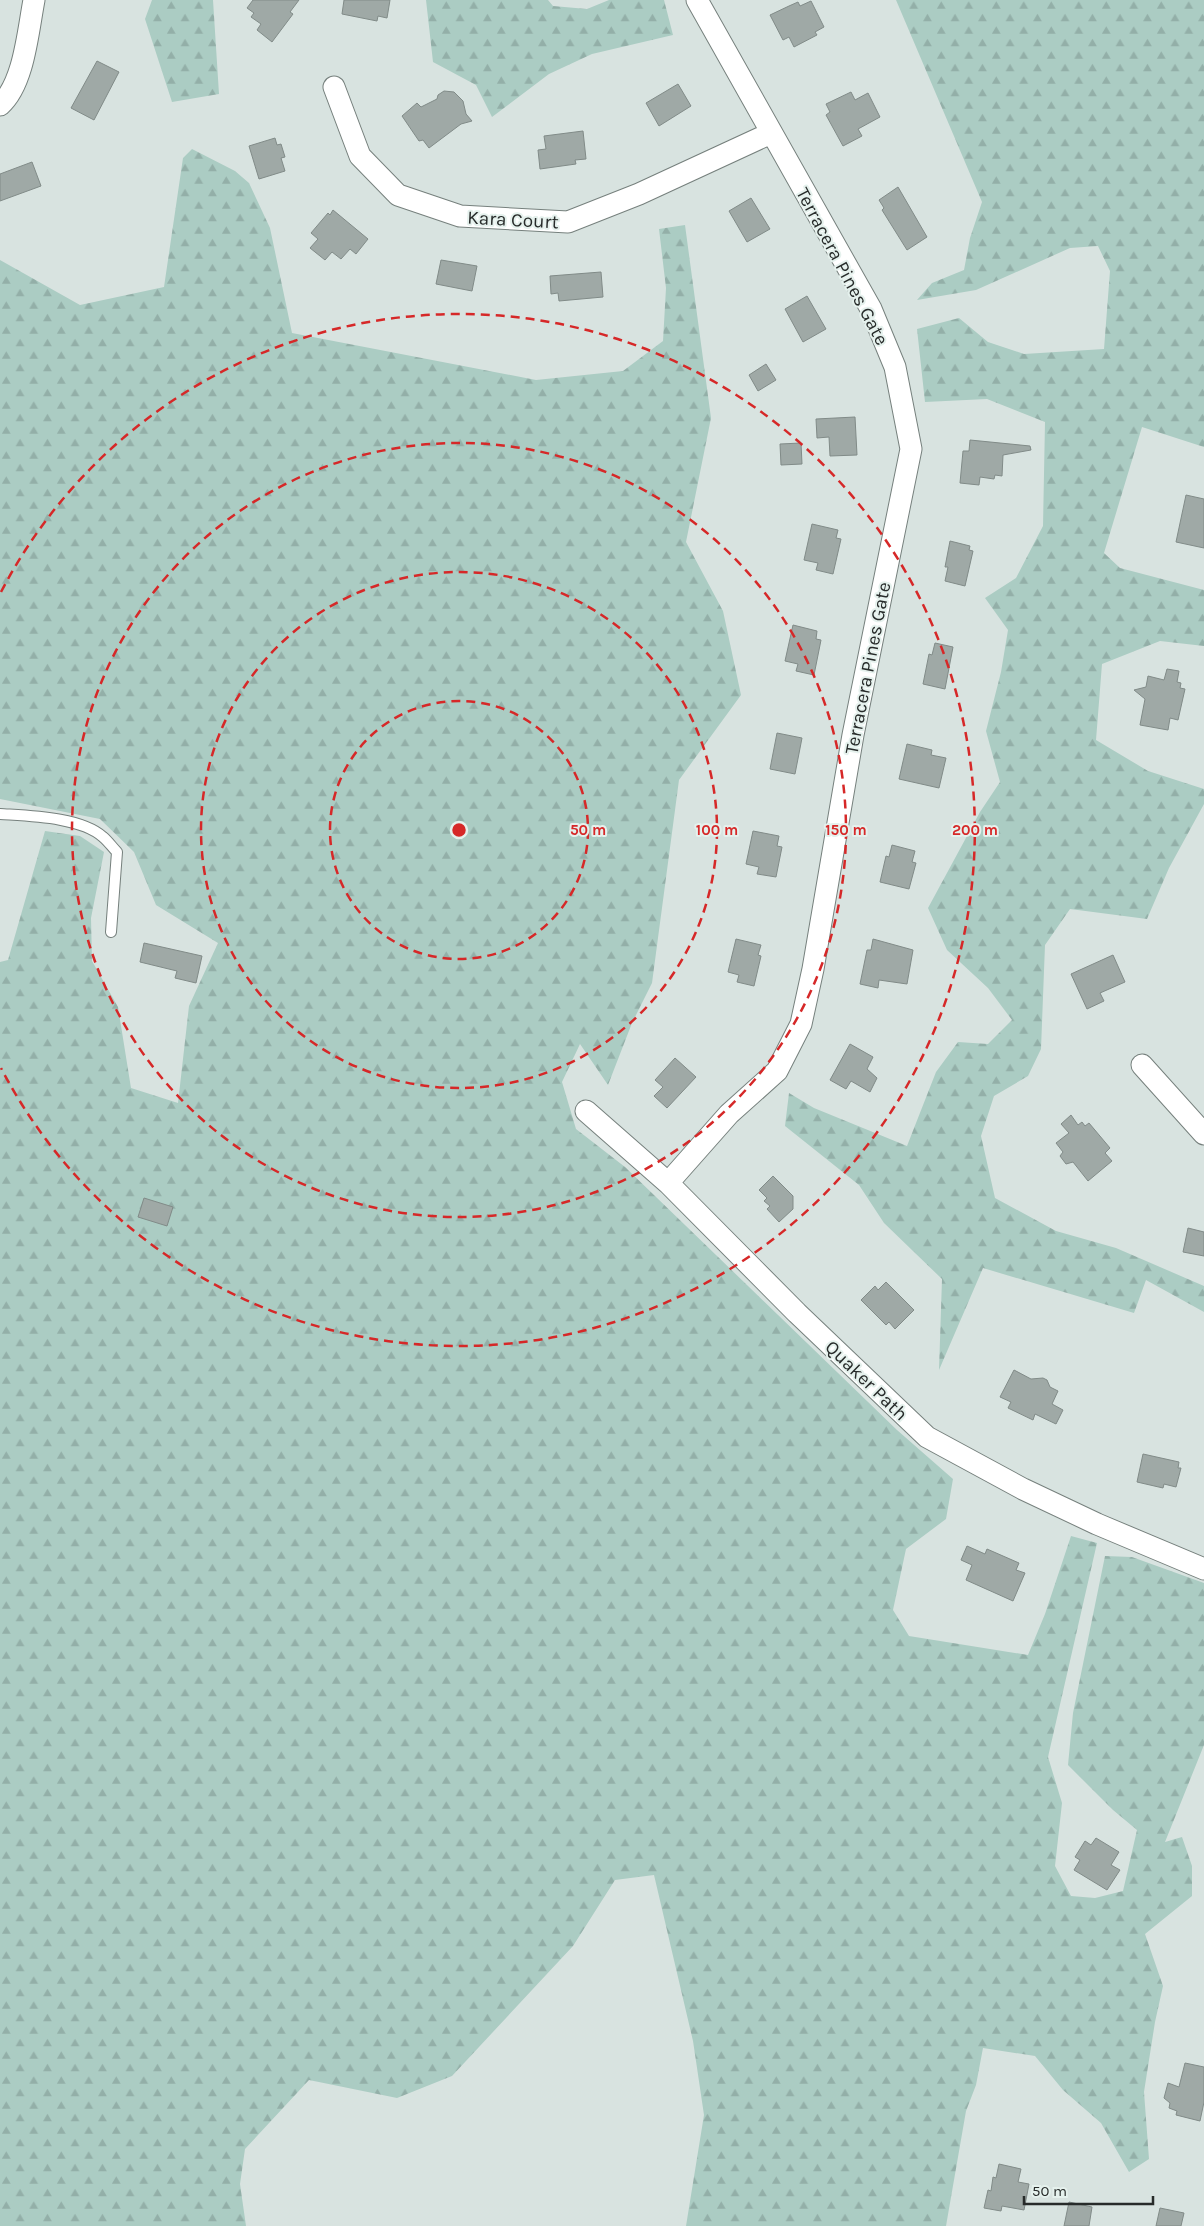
<svg xmlns="http://www.w3.org/2000/svg" width="1204" height="2226" font-family="Karla,sans-serif">
<defs>
<pattern id="forest-firs" width="22" height="20" patternUnits="userSpaceOnUse" patternTransform="scale(1.25)"><rect width="22" height="20" fill="#abccc3"/><path d="M5 1l3.5 6h-7zM16 11l3.5 6h-7z" fill="#93afa8"/></pattern>
</defs>
<rect width="100%" height="100%" fill="#d8e3e0"/>
<path fill="url(#forest-firs)" d="M152,0H213L219,94L172,102L145,19Z
M426,0H548L553,6L587,9L609,0H664L673,35L592,54L549,74L492,117L476,85L433,62Z
M896,0H1204V447L1142,427L1104,553L1120,568L1204,590V646L1160,641L1102,664L1096,740L1148,771L1204,789V804L1169,868L1147,919L1070,909L1045,945L1041,1049L1028,1076L994,1096L981,1136L995,1198L1056,1231L1116,1248L1204,1286V1312L1146,1280L1134,1313L983,1268L939,1370L942,1279L884,1223L859,1185L785,1126L789,1093L814,1108L907,1146L936,1072L958,1042L988,1044L1012,1020L988,988L947,950L928,908L980,812L1000,782L986,731L1001,672L1008,630L985,598L1016,578L1043,526L1045,422L987,399L925,402L917,329L959,318L988,342L1024,354L1104,349L1110,271L1098,246L1070,248L976,290L917,300L932,283L964,270L970,238L982,202Z
M192,149L235,171L249,183L270,228L292,333L536,380L623,371L663,341L666,288L659,229L685,225L711,418L686,542L723,611L741,695L679,780L652,983L632,1023L608,1085L580,1044L562,1082L576,1129L625,1167L897,1430L953,1479L946,1519L906,1549L893,1610L909,1636L1028,1655L1045,1614L1071,1536L1097,1543L1048,1757L1062,1803L1055,1866L1071,1896L1095,1898L1123,1891L1137,1830L1113,1810L1068,1765L1073,1713L1105,1556L1132,1557L1204,1583V1745L1165,1842L1182,1837L1192,1866V1896L1145,1934L1163,1986L1155,2022L1144,2092L1149,2159L1129,2172L1101,2123L1063,2090L1035,2056L983,2048L976,2085L966,2111L946,2226H686L704,2115L693,2041L654,1875L615,1880L573,1946L452,2076L397,2098L309,2080L245,2149L240,2184L246,2226H0V962L8,960L45,831L80,836L104,852L91,918L92,961L118,1007L131,1088L178,1103L189,1006L218,943L156,905L134,852L100,819L0,799V260L80,305L164,287L183,158Z"/>
<path fill="#9fa9a6" stroke="#818b88" d="M253,0H299L290,12L293,14L272,42L257,30L261,24L251,17L254,13L247,8Z
M344,0H390L387,18L378,16L377,21L342,14Z
M811,1L824,27L815,32L817,35L794,47L789,37L783,40L770,15L789,6L798,2L800,6Z
M97,61L119,72L94,120L71,108Z
M678,84L691,106L659,126L646,103Z
M444,91L454,92L463,101L466,114L472,121L461,124L429,148L423,140L419,141L402,116L417,103L421,107L437,99L438,95Z
M851,92L855,100L868,93L880,117L858,129L862,136L843,146L826,115L830,112L826,104Z
M583,131L586,159L575,160L576,164L540,169L538,150L546,149L544,136Z
M275,138L277,145L281,144L285,157L281,158L285,171L259,179L249,146Z
M32,162L41,186L0,201V174Z
M898,187L927,237L907,250L882,210L884,208L879,200Z
M751,198L770,229L747,242L729,211Z
M333,210L368,239L356,254L350,249L341,259L332,252L325,260L310,248L318,239L311,233L328,213L330,215Z
M441,260L477,266L472,291L436,284Z
M601,272L603,297L559,301L558,293L551,294L550,276Z
M807,296L826,329L803,342L785,309Z
M766,364L776,380L758,391L749,375Z
M855,417L857,455L830,456L829,437L817,438L816,419Z
M970,440L1030,446L1031,450L1003,455L1002,476L995,475L994,479L980,477L979,485L960,483L963,451H969Z
M801,443L802,464L781,465L780,444Z
M1186,495L1204,499V548L1176,542Z
M812,524L838,530L836,538L841,539L833,574L816,570L818,563L804,560Z
M950,541L970,546L969,550L973,551L965,586L945,581L948,567H945Z
M793,625L817,631L816,639L821,640L814,675L796,671L798,664L785,661Z
M935,643L953,647L945,689L923,684L929,654L932,655Z
M1167,669L1179,671L1177,682L1181,683L1180,688L1185,689L1178,720L1170,718L1168,730L1140,725L1145,699L1134,690L1146,687L1148,676L1164,680Z
M777,733L802,738L795,774L770,769Z
M907,744L932,750L931,755L946,758L939,788L899,779Z
M753,831L779,836L777,846L782,847L776,877L757,874L759,867L746,864Z
M892,845L915,851L912,862L916,863L909,889L880,882L886,856L889,857Z
M736,939L761,945L758,955L761,956L754,986L737,982L739,975L728,972Z
M873,939L913,950L907,984L879,980L878,988L860,984L867,950H871Z
M144,943L202,956L196,983L175,978L177,971L140,962Z
M1113,955L1125,982L1100,993L1104,1001L1087,1009L1071,974Z
M850,1044L873,1057L867,1069L877,1078L870,1092L851,1081L846,1089L830,1080Z
M675,1058L696,1077L667,1108L654,1096L663,1087L655,1080Z
M1071,1115L1078,1125L1082,1122L1085,1126L1089,1123L1110,1148L1105,1153L1112,1161L1088,1181L1073,1162L1066,1164L1060,1156L1063,1152L1056,1143L1069,1133L1061,1124Z
M773,1176L793,1196V1209L779,1222L767,1209L770,1206L764,1201L767,1198L759,1190Z
M144,1198L173,1207L167,1226L138,1217Z
M1188,1228L1204,1232V1256L1183,1252Z
M886,1282L914,1310L895,1329L889,1322L886,1325L861,1300L875,1286L878,1290Z
M1014,1370L1031,1379L1043,1378L1047,1380L1050,1387L1058,1391L1052,1404L1063,1410L1056,1424L1035,1414L1033,1420L1008,1408L1011,1402L1000,1397Z
M1143,1454L1179,1462L1178,1468H1181L1176,1487L1164,1484L1163,1488L1137,1482Z
M967,1546L985,1554L987,1549L1019,1563L1016,1570L1025,1573L1013,1601L966,1580L972,1565L961,1560Z
M1096,1838L1119,1852L1111,1865L1120,1870L1107,1890L1074,1870L1080,1860L1075,1857L1085,1841L1091,1845Z
M1185,2063L1204,2067V2102L1200,2121L1176,2115L1177,2111L1169,2108L1170,2103L1164,2098L1168,2083L1179,2087Z
M999,2164L1021,2169L1018,2182L1029,2184L1024,2210L1002,2206L1001,2211L984,2208L988,2190L991,2191L993,2177L996,2178Z
M1069,2202L1092,2207L1089,2226H1064Z
M1160,2208L1184,2213L1181,2226H1156Z"/>
<g fill="none" stroke-linecap="round" stroke-linejoin="round">
<defs>
<path id="service" d="M0,814C29,816 81,817 103,837C108,841 112,847 117,852L111,932"/>
<path id="minor" d="M334,87L360,156L398,195L460,216L568,222L639,194L771,133
M0,105C24,84 28,31 34,0
M1142,1065L1204,1134
M586,1111L668,1183L797,1313L927,1437L1023,1489L1097,1524L1204,1569
M668,1183L729,1114L777,1071L801,1024L813,969L853,735L911,449L895,367L871,309L697,0"/>
</defs>
<use href="#service" stroke="#76807d" stroke-width="12"/>
<use href="#minor" stroke="#76807d" stroke-width="23"/>
<use href="#service" stroke="#fff" stroke-width="10"/>
<use href="#minor" stroke="#fff" stroke-width="21"/>
</g>
<g fill="none" stroke="#d62828" stroke-width="2.5" stroke-dasharray="9 6">
<circle cx="459" cy="830" r="129"/>
<circle cx="459" cy="830" r="258"/>
<circle cx="459" cy="830" r="387"/>
<path d="M1 592A516 516 0 1 1 1 1068"/>
</g>
<g text-anchor="middle" stroke-width="4" stroke-linejoin="round" paint-order="stroke">
<g font-size="19" fill="#272b2a" stroke="#e5f1ed">
<text transform="translate(513 219) rotate(3)" y="7">Kara Court</text>
<text transform="translate(843 266) rotate(62)" y="7">Terracera Pines Gate</text>
<text transform="translate(867 668) rotate(-79)" y="7">Terracera Pines Gate</text>
<text transform="translate(867 1380) rotate(44)" y="7">Quaker Path</text>
</g>
</g>
<circle cx="459" cy="830" r="8" fill="#d62828" stroke="#e5f1ed" stroke-width="2.5"/>
<g font-size="15" text-anchor="middle" font-weight="bold" fill="#d62828" stroke="#e5f1ed" stroke-width="4" stroke-linejoin="round" paint-order="stroke">
<text x="588" y="835">50 m</text>
<text x="717" y="835">100 m</text>
<text x="846" y="835">150 m</text>
<text x="975" y="835">200 m</text>
</g>
<path d="M1024 2196v8h129v-8" fill="none" stroke="#272b2a" stroke-width="2.5"/>
<text x="1032" y="2196" font-size="15" fill="#272b2a" stroke="#e5f1ed" stroke-width="4" paint-order="stroke">50 m</text>
</svg>
